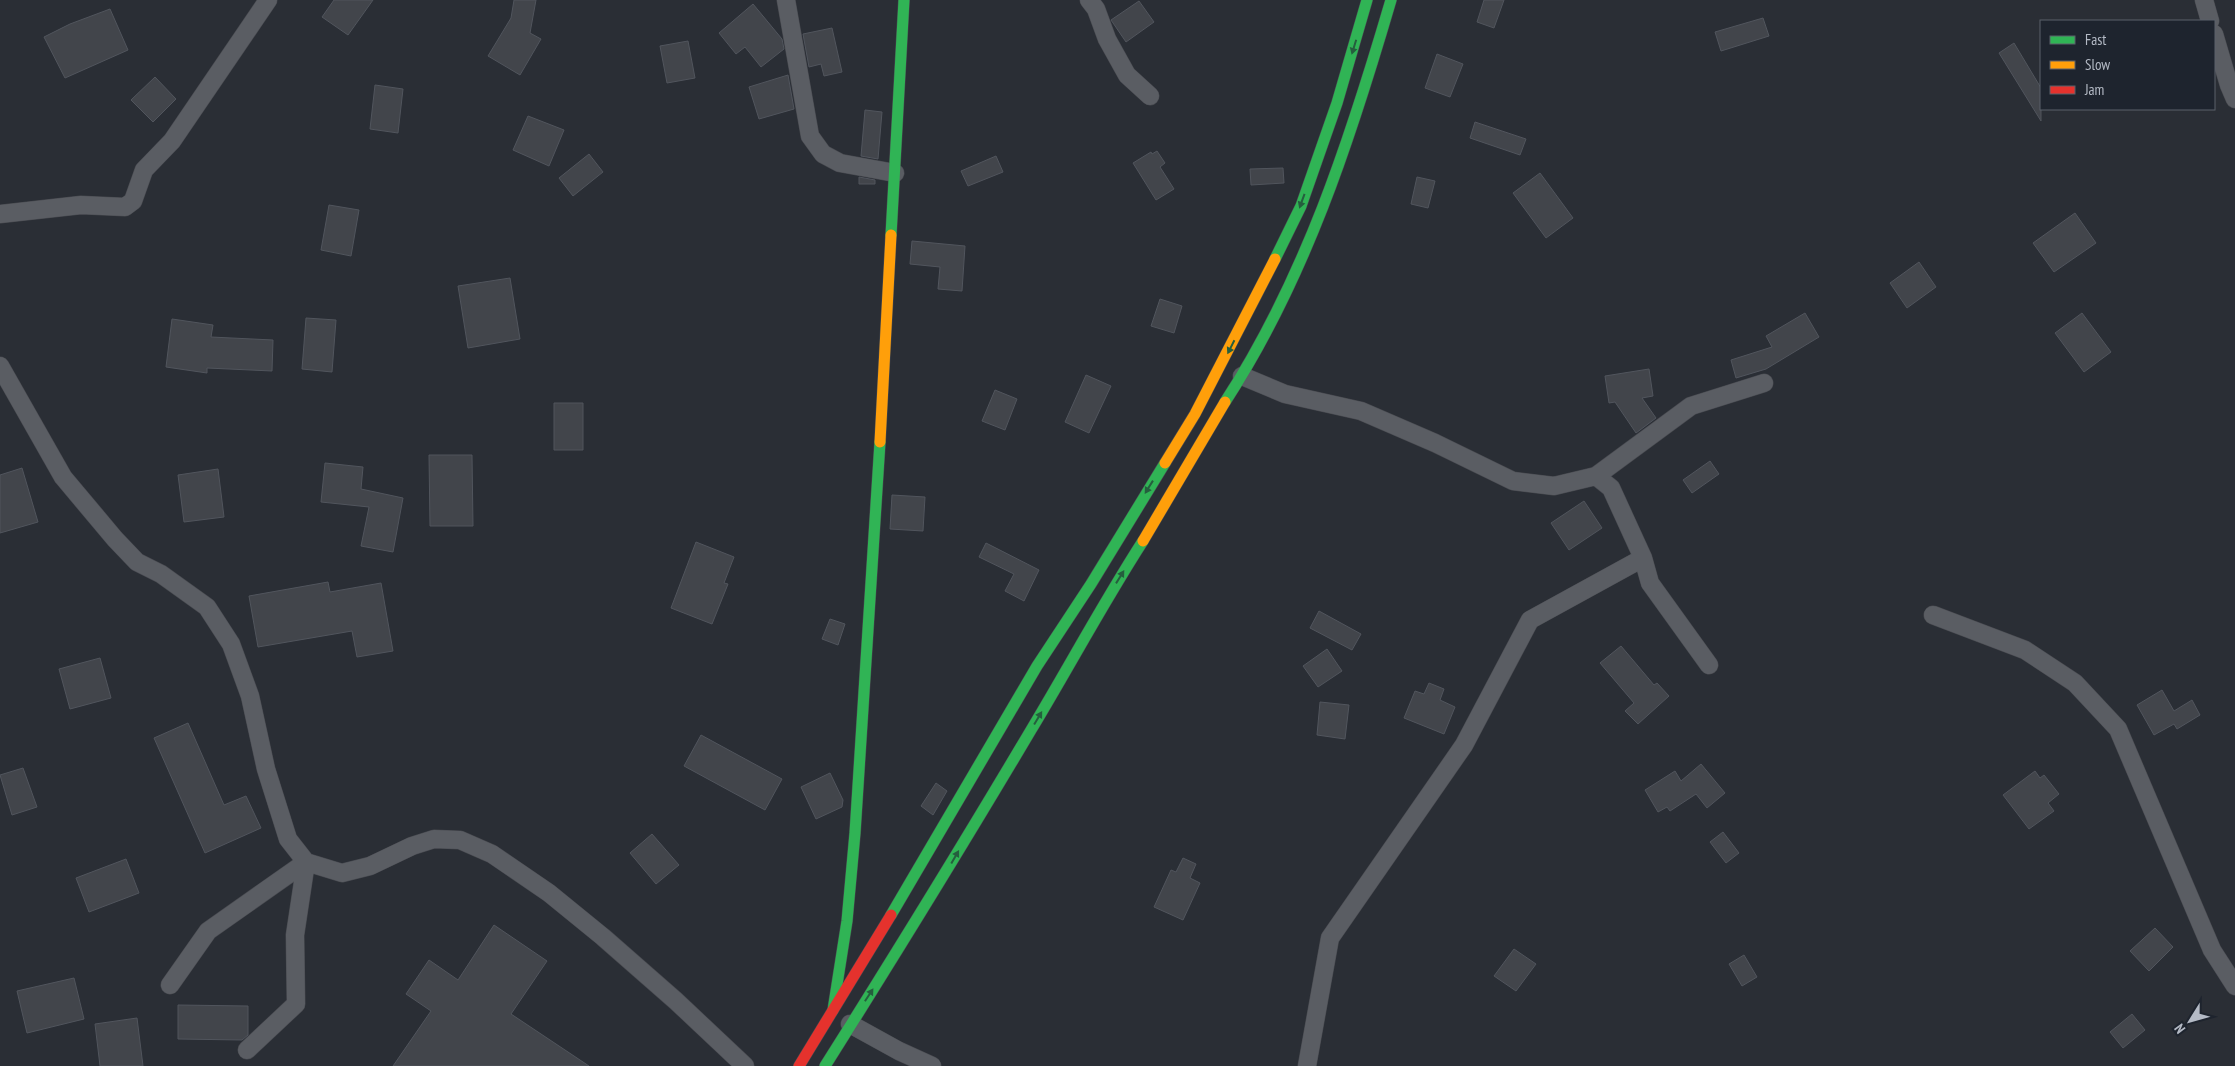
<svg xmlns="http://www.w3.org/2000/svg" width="2235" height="1066" font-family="'PT Sans Narrow',sans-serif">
<rect width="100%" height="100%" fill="#2a2e35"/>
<path fill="#42454b" stroke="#51555d" d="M334,0H373L348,35L322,17Z
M514,0H536L530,33L541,39L520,75L488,56L511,18Z
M1484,0H1504L1494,28L1477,22Z
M1139,1L1154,22L1126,42L1111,20Z
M753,4L782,39L784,49L761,67L745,47L736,54L719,33Z
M110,9L128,50L65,78L44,37L70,24Z
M1763,18L1769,36L1721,51L1715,32Z
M832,28L842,72L824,76L821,64L809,67L803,34Z
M688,41L695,78L667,83L660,46Z
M2014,43L2041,88V121L1999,53Z
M1437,54L1463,64L1450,97L1425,88Z
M788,75L794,109L759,119L749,87Z
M155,77L176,99L153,122L131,100Z
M375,85L403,89L398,133L370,129Z
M865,110L882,112L878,159L861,156Z
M528,116L564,130L549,166L513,150Z
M1475,122L1526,139L1520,155L1470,138Z
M1157,151L1165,163L1160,167L1174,189L1156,200L1133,163L1151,152L1152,154Z
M589,154L603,172L573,196L559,178Z
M996,156L1003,172L968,186L961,171Z
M1283,168L1284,183L1251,185L1250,169Z
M1540,173L1573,218L1546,238L1513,193Z
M859,177L875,180V184H859Z
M1417,177L1435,181L1428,208L1411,204Z
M329,205L359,210L351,256L321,250Z
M2075,213L2096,243L2054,272L2033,243Z
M912,241L965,246L962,291L938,289L940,267L910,264Z
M1919,262L1936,287L1907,308L1890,283Z
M510,278L520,339L468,348L458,286Z
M1160,299L1182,306L1174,333L1151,326Z
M1805,313L1819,337L1766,369L1736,378L1731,360L1772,347L1766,336Z
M2082,313L2111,352L2084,372L2055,333Z
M306,318L336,320L332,372L302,369Z
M172,319L213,325L211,337L273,340L272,371L207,368V373L166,367Z
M1649,369L1653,396L1642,398L1656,418L1636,433L1615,402L1609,403L1605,376Z
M1086,375L1111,386L1089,433L1065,422Z
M995,390L1017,399L1005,430L982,421Z
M554,403H583V450H554Z
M429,455H472L473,526H430Z
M1710,461L1719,474L1692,493L1683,480Z
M325,463L363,467L361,489L403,498L393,552L361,546L369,507L321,502Z
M22,468L38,522L0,533V475Z
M218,469L224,517L184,522L178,475Z
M892,495L925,497L923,531L890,529Z
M1584,501L1602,528L1569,550L1551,523Z
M696,542L734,557L724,583L728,584L712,624L671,608Z
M986,543L1039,570L1024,601L1005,591L1014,574L979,557Z
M328,582L330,592L381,583L393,651L357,657L352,631L258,647L249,596Z
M1319,611L1361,634L1352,650L1310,628Z
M830,619L845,624L838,645L822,639Z
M1621,646L1654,685L1657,683L1669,696L1638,724L1625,711L1634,703L1600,663Z
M1327,649L1342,671L1318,687L1303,666Z
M100,658L111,698L70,709L59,669Z
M1429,683L1444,689L1440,700L1455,707L1444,734L1404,718L1415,691L1424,694Z
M2162,690L2174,711L2192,700L2200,715L2177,729L2174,724L2154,735L2137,705Z
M1320,702L1349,705L1345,739L1317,735Z
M188,723L224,805L246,796L261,828L205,853L154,738Z
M701,735L782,779L765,810L684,766Z
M1701,764L1725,793L1707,808L1696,794L1670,811L1667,807L1658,812L1645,790L1675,771L1681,781Z
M23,768L37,807L12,815L0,775Z
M2035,771L2040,778L2044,775L2059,794L2048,803L2054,811L2029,829L2003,795Z
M830,773L843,800L842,807L816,819L801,787Z
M936,783L947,791L933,815L921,806Z
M1723,832L1739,853L1726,863L1710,842Z
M652,834L679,865L656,884L630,853Z
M1183,858L1196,864L1190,878L1200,883L1183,920L1154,907L1171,870L1176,872Z
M126,859L139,893L89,912L76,878Z
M494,925L547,961L511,1014L589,1066H393L431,1011L406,994L429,960L458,980Z
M2155,928L2173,947L2149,971L2130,951Z
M1514,949L1536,964L1516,991L1494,976Z
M1744,955L1757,977L1742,986L1729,964Z
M74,978L84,1019L27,1033L17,991Z
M178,1005L248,1006V1035L242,1040L178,1039Z
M2132,1014L2145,1030L2123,1048L2110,1032Z
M137,1018L143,1066H100L95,1024Z"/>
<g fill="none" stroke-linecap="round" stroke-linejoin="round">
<defs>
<path id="street" d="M786,0L810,136L823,154L840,163L895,173
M1089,0L1096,9L1107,39L1127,75L1150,96
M2204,0L2210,21
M2214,34L2229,85L2235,99
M0,214L81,205L125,207L133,201L144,170L172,141L268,0
M0,366L63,477L115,539L137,562L161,574L207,607L231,644L250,696L266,769L288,839L306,862L342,873L370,866L412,846L434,839L460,840L492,854L549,893L603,937L676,1001L745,1066
M1242,376L1285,394L1361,411L1435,443L1513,481L1554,486L1596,476L1611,488L1643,558L1650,583L1709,665
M1596,476L1691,406L1764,383
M1933,615L2025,650L2075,683L2118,729L2212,950L2235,986
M170,985L208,931L306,862
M850,1024L899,1051L932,1066
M247,1050L296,1004L295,935L306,862
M1307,1066L1330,938L1464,745L1530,620L1643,558"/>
<path id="fast" d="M891,235L904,0
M1275,259L1301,206L1337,103L1367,0
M1225,402C1305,279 1350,140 1391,0
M891,915L1037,666L1091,584L1165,463
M833,1010L847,921L855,833L880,442
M825,1066C895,955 964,843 1031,730C1069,667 1103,603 1143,541"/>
<path id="slow" d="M880,442L891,235
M1165,463L1195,414L1275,259
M1143,541L1225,402"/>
<path id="jam" d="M799,1066L891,915"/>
</defs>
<use href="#street" stroke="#484a50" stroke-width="19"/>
<use href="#fast" stroke="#484a50" stroke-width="12"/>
<use href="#slow" stroke="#484a50" stroke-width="12"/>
<use href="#jam" stroke="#484a50" stroke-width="12"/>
<use href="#street" stroke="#5a5d63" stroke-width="18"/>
<use href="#fast" stroke="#30b455" stroke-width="11"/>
<use href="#slow" stroke="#ff9f0a" stroke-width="11"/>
<use href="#jam" stroke="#e5322d" stroke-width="11"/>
</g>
<defs><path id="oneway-solid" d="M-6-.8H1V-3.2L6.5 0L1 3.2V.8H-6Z" transform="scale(1.25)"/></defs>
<g fill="#255e3e">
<use href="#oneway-solid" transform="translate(1354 47) rotate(107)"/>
<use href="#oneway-solid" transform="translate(1302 201) rotate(110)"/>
<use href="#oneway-solid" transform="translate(1231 347) rotate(117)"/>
<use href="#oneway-solid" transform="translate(1149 487) rotate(122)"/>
<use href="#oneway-solid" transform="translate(1120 577) rotate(-58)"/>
<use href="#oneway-solid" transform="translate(1038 718) rotate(-59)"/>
<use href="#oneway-solid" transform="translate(955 857) rotate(-60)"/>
<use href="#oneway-solid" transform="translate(869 995) rotate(-57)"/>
</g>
<rect x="2040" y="20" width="175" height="90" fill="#1e242e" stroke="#5a606a"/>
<rect x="2050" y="36" width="25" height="8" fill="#30b455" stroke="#5a606a"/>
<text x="2085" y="45" font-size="15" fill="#b4bac5">Fast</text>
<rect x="2050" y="61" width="25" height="8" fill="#ff9f0a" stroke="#5a606a"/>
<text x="2085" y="70" font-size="15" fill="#b4bac5">Slow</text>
<rect x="2050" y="86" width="25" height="8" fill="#e5322d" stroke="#5a606a"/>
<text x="2085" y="95" font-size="15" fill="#b4bac5">Jam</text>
<g transform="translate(2190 1021) rotate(233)" stroke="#1e242e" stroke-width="4" paint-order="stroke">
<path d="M0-4L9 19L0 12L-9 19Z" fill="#b4bac5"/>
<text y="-8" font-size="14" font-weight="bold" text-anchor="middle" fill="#b4bac5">N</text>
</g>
</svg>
